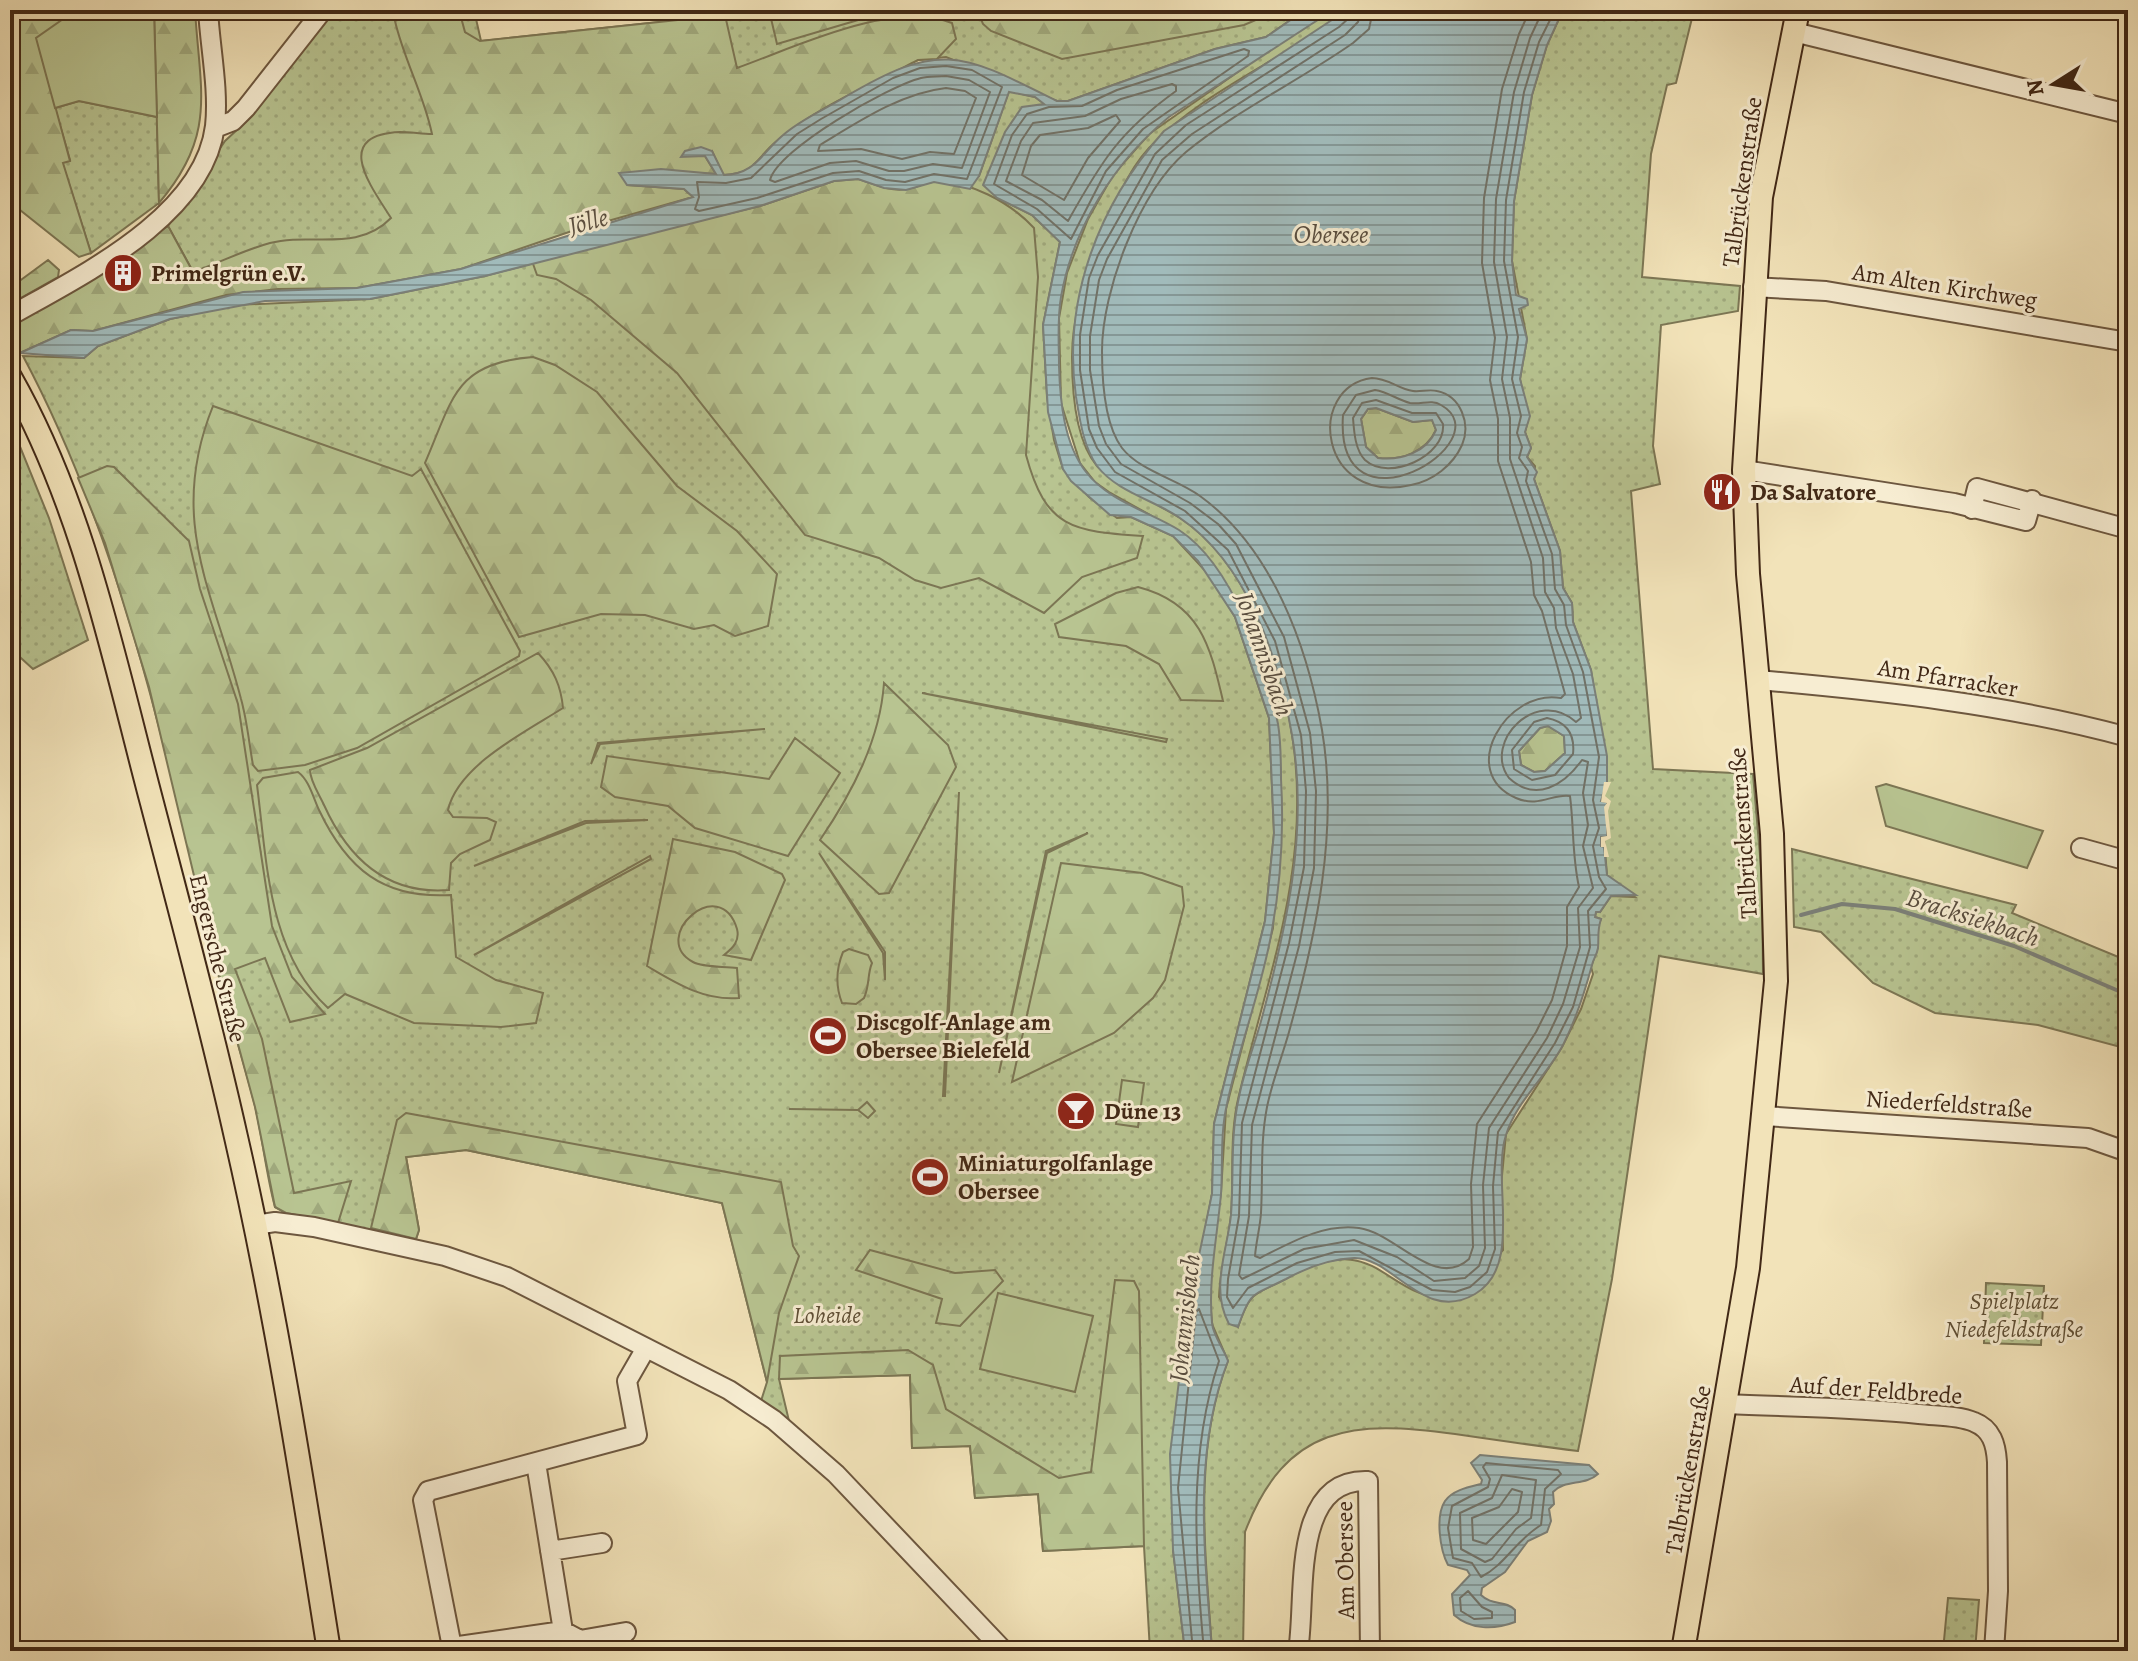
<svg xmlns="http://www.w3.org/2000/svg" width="2138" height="1661" font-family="Alegreya,serif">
<defs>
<pattern id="grass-dots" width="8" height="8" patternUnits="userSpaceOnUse" patternTransform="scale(2)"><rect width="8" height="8" fill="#b8c491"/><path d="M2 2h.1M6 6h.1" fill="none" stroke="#9fa87c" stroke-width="1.8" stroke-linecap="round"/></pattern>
<pattern id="forest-firs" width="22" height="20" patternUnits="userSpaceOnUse" patternTransform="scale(2)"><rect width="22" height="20" fill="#b8c491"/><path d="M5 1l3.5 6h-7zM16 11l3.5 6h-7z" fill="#9fa87c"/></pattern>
<pattern id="water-rules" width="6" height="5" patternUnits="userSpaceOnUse" patternTransform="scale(2)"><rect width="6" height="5" fill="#a1bbbb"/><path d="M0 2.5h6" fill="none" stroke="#859897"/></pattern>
</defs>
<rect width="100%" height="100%" fill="#f2e3b9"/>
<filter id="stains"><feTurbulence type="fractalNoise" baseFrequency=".0025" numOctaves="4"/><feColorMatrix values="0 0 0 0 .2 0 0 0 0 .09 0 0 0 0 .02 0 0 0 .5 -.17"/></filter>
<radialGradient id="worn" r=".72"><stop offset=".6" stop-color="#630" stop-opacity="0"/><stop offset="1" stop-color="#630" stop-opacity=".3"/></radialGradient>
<path fill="url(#grass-dots)" stroke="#7c7654" stroke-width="2" d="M333,10H474L481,41L725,15L733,10H1305L1266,37L1215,49L1068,101H1057L946,57L918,60L208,299L168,226L225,141L252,116Z
M1333,10H1347C1285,60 1205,89 1149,148C1124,175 1111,214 1098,248C1084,285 1072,316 1072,357C1072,389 1075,440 1097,466C1114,485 1157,503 1180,518C1248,563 1282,663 1293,741C1311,868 1268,975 1239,1095C1229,1135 1234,1175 1231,1215C1228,1243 1220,1269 1219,1297L1238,1327C1251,1289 1254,1296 1287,1278C1381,1226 1379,1299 1456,1300L1503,1250L1501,1186L1506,1134L1562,1047L1581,1009L1593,974L1591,967L1598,947L1595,934L1601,919L1595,917L1596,911L1600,912L1611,896L1635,897L1607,875L1601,802L1606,771L1591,670L1573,622L1572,603L1563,588L1560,551L1534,479L1535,466L1527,457L1531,448L1525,432L1528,420L1520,379L1527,339L1512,261L1514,201L1532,95L1547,45L1563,10H1694L1676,83L1667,85L1651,154L1642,277L1740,286L1738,311L1661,325L1653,446L1660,484L1631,491L1653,769L1753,774L1762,879L1763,974L1659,956L1612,1279L1578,1451C1537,1446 1496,1440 1455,1434C1354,1420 1286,1424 1245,1532L1243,1651H1212C1206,1555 1192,1453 1228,1361L1212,1324L1209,1279L1221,1193L1226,1109L1273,928L1281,781L1278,728L1249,629L1209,560L1184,534L1109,492L1095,482L1080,463L1061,403L1059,318L1067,273L1088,219L1113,175L1149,134L1305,25Z
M1009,91L1035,97L1046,105L997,198L1032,215L1060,242L1043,325L1047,397L1054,440L1063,469L1089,497L1117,518L1131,517L1173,536L1210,576L1235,617L1269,718L1274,833L1265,921L1214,1124L1212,1194L1182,1348L1173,1550L1185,1651H1150L1144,1546L1043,1551L1038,1494L975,1498L970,1446L912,1448L910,1375L779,1379L790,1425L761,1401L767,1382L722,1203L466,1150L406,1157L419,1230L416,1239L286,1213L275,1207C266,1174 263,1140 255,1106C240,1046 219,986 206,925C162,731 117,533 23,356L84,358L98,346L170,319L235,305L370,299L485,276L810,189L979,176Z
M79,101L157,117L159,203L91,253L62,162L70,160L55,108Z
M10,422L49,518L88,640L33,669L10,648Z
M1792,849L2016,905L2012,913L2128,961V1049L2038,1025L1935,1013L1873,983L1821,932L1794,927Z
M1986,1283L2044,1286L2041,1345L1984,1343Z
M1948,1598L1979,1600L1975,1651H1943Z"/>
<path fill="url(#forest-firs)" stroke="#7c7654" stroke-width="2" d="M10,10L77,11L37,39L70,161L63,163L91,253L79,257L10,202Z
M154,10H195C200,92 217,135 159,203Z
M411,10H459L465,32L480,41L725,15L737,68C796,47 891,0 952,23L956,39L937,59L918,60C871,85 819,106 778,140C756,157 757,174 723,175L712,151L705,156L716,174L691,173L627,185L684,189L693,197L569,232L461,269L357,288L278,289L226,295L93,331L71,330L20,353L10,336V327L168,226L193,272C219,263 244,250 270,243C311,232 357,253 391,218C370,185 332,135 400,132C411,132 422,134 432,134C424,95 404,60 395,21L409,15Z
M769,10H892L777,44Z
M977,10H1072L1168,17L1268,10L1263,17L1244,25L1062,59L991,31L983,24Z
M858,179C874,184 890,192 907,189C916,188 924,183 932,182C968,179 1011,203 1034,228L1038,277L1026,455C1046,529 1072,531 1143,536L1137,558L1082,577L1044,613L979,578L941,588L915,580L879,558L805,535L677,373L591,300L556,279L537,275L532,261L760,206L834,181Z
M48,260L59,270L58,277L10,304V288Z
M533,357L555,365L597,392L677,486L737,531L777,574L768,626L735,636L714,625L694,629L645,615L601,614L519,637L425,463C453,399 454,363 533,357Z
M213,406L412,476L421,469L520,651L519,656L357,748L305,765L258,771L253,765C249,743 247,720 241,699C213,590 167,520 213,406Z
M1376,408L1413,422L1432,420L1436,430C1426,452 1401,461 1378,458L1366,447L1361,419L1368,409Z
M107,466L114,467L189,541L200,589L238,704L272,926L292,977L325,1014L290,1022L265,958L235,969L262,1039L294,1193L351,1181L338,1223L286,1213L275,1207L255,1107L206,926L149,687L105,543L78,478Z
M1138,587C1200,603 1210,645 1223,701L1181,700L1159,664L1126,646L1059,637L1055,624L1116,593Z
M538,653C554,670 561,686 563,708C527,731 458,765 448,810L453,817L487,818L496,822L490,840L460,854L451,863L449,890C387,895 348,858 324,805C319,794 310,781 310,770L367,748Z
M884,683L948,745L956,767L889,893L879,894L820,840C852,793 880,740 884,683Z
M1548,726L1564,736L1565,753L1545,771L1534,772L1521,765L1519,751L1540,728Z
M795,738L840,773L788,856L695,828L668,806L615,797L601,787L607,756L769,779Z
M298,772C309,780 313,797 319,810C347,869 383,899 451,895L456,957L496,980L543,993L536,1023L501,1027L414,1023L345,994L328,1008C268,952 267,862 257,785L263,778Z
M673,839L735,852L782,874L785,880L751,960L724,955C733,948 740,941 737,929C720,872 648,938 693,962C704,968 724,966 737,968L739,998C704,1001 676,983 647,966Z
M1061,863L1142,873L1182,887L1184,906L1165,980L1153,998L1114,1033L1012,1082Z
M849,949L868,955L872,963C867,975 870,985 864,998L856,1004L842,1003C835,985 836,969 843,952Z
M406,1113L781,1182L793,1246L799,1256L779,1313L767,1382L722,1203L466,1150L406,1157L419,1230L416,1239L371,1228L397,1120Z
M870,1250L955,1273L995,1270L1003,1281L960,1326L936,1323L942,1299L856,1270Z
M1115,1280L1134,1281L1139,1291L1144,1546L1043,1551L1038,1494L975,1498L970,1446L912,1448L910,1375L779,1379L780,1356L908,1350L933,1365L946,1409L1059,1478L1091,1472Z"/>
<path fill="#b8c491" stroke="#7c7654" stroke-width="2" d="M76,10H154L157,117L79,101L55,108L36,38Z
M922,693L1167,739L1166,742Z
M765,729L600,744L591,764L598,743Z
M1886,784L2043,831L2027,868L1886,826L1876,787Z
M959,792L945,1096H943Z
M648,820L586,823L474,866L585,821Z
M1088,833L1047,853L999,1073L1046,851Z
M819,853L885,952V980L883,953Z
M650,856L651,859L474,955Z
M1122,1080L1144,1083L1138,1127L1116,1124Z
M867,1102L875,1111L868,1118L858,1110L789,1109L858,1110Z
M998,1293L1093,1316L1075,1392L980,1369Z"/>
<path fill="url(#water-rules)" stroke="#7b8079" stroke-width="2" fill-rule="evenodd" d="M1305,10H1333L1169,117C1115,161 1073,228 1061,297C1057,320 1059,343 1059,366C1060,401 1064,444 1086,472C1108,501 1150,512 1179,530C1233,565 1266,664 1278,724C1281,742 1281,761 1281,779C1284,830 1281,880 1272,930C1262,989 1239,1046 1227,1104C1220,1134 1223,1164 1221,1194C1217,1238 1208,1280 1212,1323C1213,1336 1224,1349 1228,1361C1192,1452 1205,1556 1212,1651H1185L1173,1550L1170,1454L1188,1307L1212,1194L1214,1124L1265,921L1274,833L1269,718L1235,617L1198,561L1173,536L1131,517L1110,515L1071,481L1063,469L1048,412L1043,325L1060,242L1032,215L997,198L983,185L1005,132L1022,107L1044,104L1035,97L1009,92L979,176L970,189L934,182L906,190L884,188L858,179L834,181L760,206L485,276L370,299L265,301L170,319L98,346L84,358L20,353L71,330L93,331L243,292L357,288L461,269L693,197L684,189L627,185L619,173L661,169L716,174L705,156L681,157L685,151L701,147L712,151L724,175C755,174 761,154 782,136C801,119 824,110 845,97C941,40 961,53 1057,101H1068L1215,49L1266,37Z
M1347,10H1563L1547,45L1532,95L1514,201L1512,261L1516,295L1527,299L1528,305L1519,309L1527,339L1520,379L1530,416L1525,432L1531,448L1527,457L1537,472L1534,479L1560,551L1563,588L1572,603L1573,622L1591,670L1607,756V782L1601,801L1607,802V837H1601V846L1604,847L1607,875L1636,895L1611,896L1600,912H1596L1595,917L1601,919C1597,931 1599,937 1598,948C1597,955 1593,959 1592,965C1585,991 1577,1017 1564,1043C1549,1074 1516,1101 1506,1135C1491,1181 1524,1266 1475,1294C1424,1324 1393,1257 1354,1258C1329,1259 1308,1267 1286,1279C1253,1296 1251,1289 1238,1327L1229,1324C1210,1289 1227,1252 1231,1215C1234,1175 1230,1136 1239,1097C1244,1071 1254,1046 1261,1021C1286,929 1309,831 1292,735C1279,658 1247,563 1180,518C1154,500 1117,492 1097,466C1083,445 1080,421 1076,397C1062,299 1099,204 1164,131ZM1376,408L1413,422L1432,420L1436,430C1427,452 1401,461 1378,458L1366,447L1361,419L1368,409ZM1548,726L1564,736L1565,753L1545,771L1534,772L1521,765L1519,751L1540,728Z
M1480,1455L1589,1465L1598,1474C1585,1486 1565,1479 1553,1492L1554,1504L1549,1509L1551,1521L1547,1532L1528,1541L1505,1572L1482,1588L1481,1595C1492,1606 1506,1600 1515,1610V1622C1494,1630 1471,1630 1454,1615L1452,1594L1470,1575L1467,1570L1448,1565C1440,1550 1435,1516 1445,1501C1453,1490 1469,1487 1481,1484L1482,1480L1471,1463Z"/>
<path fill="#f2e3b9" d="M1604,782H1611L1605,796L1611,801L1608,811L1611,838L1605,841L1609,857H1604V847H1601V837L1607,836L1604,807L1607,803L1601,802Z"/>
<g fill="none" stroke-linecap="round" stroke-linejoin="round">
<path stroke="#717268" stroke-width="2" d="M1351,10L1349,18L1339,27L1186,125L1155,154L1098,255L1089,278L1080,335V370L1089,429L1097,448L1115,472L1185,511L1228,550L1275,641L1301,735L1306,791L1304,867L1289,943L1242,1123L1239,1216L1228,1279L1227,1297L1233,1308L1248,1288L1297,1263L1335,1252L1359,1251L1432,1290L1455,1292L1470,1287L1487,1272L1495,1249L1493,1186L1498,1132L1555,1043L1573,1007L1590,947L1588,911L1606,889L1599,877L1593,846L1599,828L1593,800L1599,757L1583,672L1566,625L1564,605L1555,589L1552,554L1526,481L1528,471L1519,458L1522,447L1517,433L1521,416L1512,379L1518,337L1504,261L1506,200L1524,92L1539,42L1555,10
M1361,10L1358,22L1345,35L1192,134L1162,160L1107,259L1099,280L1090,336V370L1099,426L1106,444L1121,464L1190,503L1218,524L1236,544L1284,637L1310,733L1316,791L1314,868L1299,946L1252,1125L1249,1216L1239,1275L1242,1279L1304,1249L1354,1240L1397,1257L1434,1281L1465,1278L1479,1266L1485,1248L1483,1185L1489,1128L1547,1038L1563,1004L1580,947L1578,908L1593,888L1583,846L1588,825L1583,793L1588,762L1582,760C1564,785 1536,803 1509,778C1482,742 1537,686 1576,722L1581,718L1573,674L1556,628L1554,608L1545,592L1543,558L1510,459V418L1502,379L1507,337L1494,262L1496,199L1514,92L1530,38L1543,10
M1373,10L1369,29L1353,43C1299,81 1237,110 1186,152C1139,192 1102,291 1102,351C1102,380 1104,424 1122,448C1140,471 1177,479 1200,496C1272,548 1307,645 1322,730C1339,831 1316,935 1289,1032C1282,1057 1272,1082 1267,1107C1260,1143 1263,1178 1261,1213C1260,1228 1256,1242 1255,1256L1260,1258C1290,1243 1324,1223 1359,1228C1396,1233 1435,1290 1469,1259L1473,1247L1471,1184L1477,1124L1536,1032L1552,1000L1567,946V907L1579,887C1572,856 1574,827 1570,796C1553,793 1539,808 1516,798C1456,772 1507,688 1561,698L1565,694L1542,611L1534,595L1531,562L1498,461V419L1490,380L1495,338L1482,263L1484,198L1502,89L1519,34L1530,10
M1244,49L1249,51L1248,56L1143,129L1106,171L1071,239L1037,209L994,184L1012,135L1027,114L1049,107L1082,106L1117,90Z
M946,66L972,70L1002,87L967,179L934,174L905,182L886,180L859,171L833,173L757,198L699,211L695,209L699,197L697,182L726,183L751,178L797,134L821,119L893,78L920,68Z
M946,76L969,80L990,92L962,168L933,164L904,171H889L856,161L830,163L775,182L770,180C778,149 889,86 921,78C929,76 938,77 946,76Z
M1172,84L1176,86V91C1119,132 1101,162 1068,221L1042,200L1006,181L1021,141L1033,123L1085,116L1121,99Z
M946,88L965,91L976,98L954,154L930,152L902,159L861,149L818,151L820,145C858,122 901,93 946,88Z
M1116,115L1120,121L1088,158L1064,200L1022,175L1031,146L1040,135L1088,128Z
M1372,378C1388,378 1398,389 1413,391C1421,392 1429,389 1437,391C1461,396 1471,424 1462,445C1453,465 1433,481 1411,485C1319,506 1305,387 1372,378Z
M1375,390C1388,392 1398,400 1410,403C1421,405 1431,399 1441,405C1505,441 1334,544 1343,415L1356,395Z
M1376,400L1412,413H1436L1443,424C1446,456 1389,482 1365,460C1355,450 1354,431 1353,418L1362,403Z
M1547,718C1567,722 1575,735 1573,754L1555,775L1532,780L1514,769L1512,750L1534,722Z
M1486,1463L1558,1470L1561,1474L1545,1489L1541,1525C1515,1541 1505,1565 1481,1577L1472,1563L1453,1558L1448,1528L1452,1506L1488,1487L1490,1479L1483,1467Z
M1502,1475L1536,1480L1531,1518L1516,1529L1492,1559L1485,1562L1461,1549L1460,1513L1492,1498Z
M1512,1489L1522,1492L1518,1512L1486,1544L1473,1540L1472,1518L1499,1507Z
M1468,1591L1482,1607L1492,1612V1618L1474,1619L1461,1611L1460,1598Z
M1193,1651L1178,1488L1196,1312L1199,1309L1219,1361C1188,1454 1195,1554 1204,1651"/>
<path stroke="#7b8079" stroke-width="4" d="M1801,915L1842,904L1895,909L2014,946L2128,995"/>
<defs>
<path id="minor" d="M1794,32L2128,114
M215,128L233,121L246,108L323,10
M1753,287L1826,291L2128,342
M10,316C80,276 204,217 215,126C219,89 210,47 208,10
M1744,470L1954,503L2026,521L2032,500
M1972,509L1977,488L2128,529
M1758,680C1882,691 2007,704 2128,737
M2081,848L2128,861
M1764,1116L2088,1138L2128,1152
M255,1225L275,1222L314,1227L445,1256L507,1277L729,1390L774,1420L836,1474L1004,1651
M1727,1404C1791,1407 1855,1407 1919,1414C1936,1416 1958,1415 1974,1422C1992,1429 1996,1445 1997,1462L1998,1591L1994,1651
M536,1463L563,1631L452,1647L423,1500L428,1491L637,1435L627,1381L646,1348
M550,1551L602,1543
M563,1631L580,1640L626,1632
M1298,1651C1307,1600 1289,1478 1368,1481L1370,1651"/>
<path id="major" d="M10,377C84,507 114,660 152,803C181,914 211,1025 236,1137C275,1307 302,1479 329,1651
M1683,1651L1748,1268L1776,981L1772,834L1748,574L1744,470L1761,197L1798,10"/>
</defs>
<use href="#minor" stroke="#6d573f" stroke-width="22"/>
<use href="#major" stroke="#412816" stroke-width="26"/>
<use href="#minor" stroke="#f7edd2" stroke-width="18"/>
<use href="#major" stroke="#f2e3b9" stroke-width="22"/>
</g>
<defs>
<symbol id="building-disc" viewBox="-11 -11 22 22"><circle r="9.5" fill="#8f2418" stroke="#f7edd2"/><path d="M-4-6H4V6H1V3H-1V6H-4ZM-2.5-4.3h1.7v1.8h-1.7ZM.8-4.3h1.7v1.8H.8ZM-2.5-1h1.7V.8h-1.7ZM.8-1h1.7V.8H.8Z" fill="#fff"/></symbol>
<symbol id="restaurant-disc" viewBox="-11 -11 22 22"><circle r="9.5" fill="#8f2418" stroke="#f7edd2"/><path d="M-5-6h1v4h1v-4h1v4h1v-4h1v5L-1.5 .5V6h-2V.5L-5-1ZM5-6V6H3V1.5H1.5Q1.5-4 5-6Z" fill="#fff"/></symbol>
<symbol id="stadium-disc" viewBox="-11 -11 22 22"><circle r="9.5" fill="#8f2418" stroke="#f7edd2"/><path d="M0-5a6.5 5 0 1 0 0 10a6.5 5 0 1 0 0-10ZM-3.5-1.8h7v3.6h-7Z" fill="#fff"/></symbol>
<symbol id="bar-disc" viewBox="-11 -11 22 22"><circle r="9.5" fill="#8f2418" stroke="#f7edd2"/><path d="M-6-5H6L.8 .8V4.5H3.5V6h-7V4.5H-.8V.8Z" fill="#fff"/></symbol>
</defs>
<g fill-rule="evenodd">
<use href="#building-disc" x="101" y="251" width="44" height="44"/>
<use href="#restaurant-disc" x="1700" y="470" width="44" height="44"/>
<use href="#stadium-disc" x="806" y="1014" width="44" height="44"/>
<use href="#bar-disc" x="1054" y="1089" width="44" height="44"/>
<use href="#stadium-disc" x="908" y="1155" width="44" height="44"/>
</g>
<g text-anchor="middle" stroke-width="6" stroke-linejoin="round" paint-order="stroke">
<g font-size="24" fill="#412816" stroke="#f7edd2">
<text transform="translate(1742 182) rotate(-82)" y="8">Talbrückenstraße</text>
<text transform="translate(1945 286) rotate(9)" y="8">Am Alten Kirchweg</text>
<text transform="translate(1948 678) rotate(9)" y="8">Am Pfarracker</text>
<text transform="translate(1743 833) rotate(-94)" y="8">Talbrückenstraße</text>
<text transform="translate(218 958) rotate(76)" y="8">Engersche Straße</text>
<text transform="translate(1949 1104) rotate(4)" y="8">Niederfeldstraße</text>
<text transform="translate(1876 1390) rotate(4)" y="8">Auf der Feldbrede</text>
<text transform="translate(1688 1470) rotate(-80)" y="8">Talbrückenstraße</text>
<text transform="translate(1345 1560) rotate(-91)" y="8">Am Obersee</text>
</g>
<g font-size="24" font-weight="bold" fill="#412816" stroke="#f7edd2" text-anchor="start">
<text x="151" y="281">Primelgrün e.V.</text>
<text x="1750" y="500">Da Salvatore</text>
<text x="856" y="1030">Discgolf-Anlage am<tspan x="856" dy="28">Obersee Bielefeld</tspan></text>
<text x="1104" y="1119">Düne 13</text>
<text x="958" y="1171">Miniaturgolfanlage<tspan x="958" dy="28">Obersee</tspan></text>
</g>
<g font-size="24" font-style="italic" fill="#5f4f35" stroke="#f7edd2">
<text x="2014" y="1309">Spielplatz<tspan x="2014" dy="28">Niedefeldstraße</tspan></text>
<text x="827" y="1323">Loheide</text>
</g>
<g font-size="26" font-style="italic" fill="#594d3f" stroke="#f7edd2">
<text transform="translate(588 221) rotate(-15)" y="9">Jölle</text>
<text x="1331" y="243">Obersee</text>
<text transform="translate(1265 654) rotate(71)" y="9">Johannisbach</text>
<text transform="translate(1973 917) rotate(18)" y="9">Bracksiekbach</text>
<text transform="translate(1184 1318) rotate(-84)" y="9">Johannisbach</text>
</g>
</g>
<rect width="2138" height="1661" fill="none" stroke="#f2e3b9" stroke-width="40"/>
<rect x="12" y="12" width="2114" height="1637" fill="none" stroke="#412816" stroke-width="4"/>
<rect x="20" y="20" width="2098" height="1621" fill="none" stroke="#412816" stroke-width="2"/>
<g transform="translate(2054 84) rotate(259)" stroke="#f7edd2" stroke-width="6" paint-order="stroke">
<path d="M0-6L14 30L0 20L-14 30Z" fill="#412816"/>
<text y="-12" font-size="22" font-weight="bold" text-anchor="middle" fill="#412816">N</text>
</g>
<rect width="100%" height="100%" filter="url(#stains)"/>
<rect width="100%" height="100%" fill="url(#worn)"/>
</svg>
